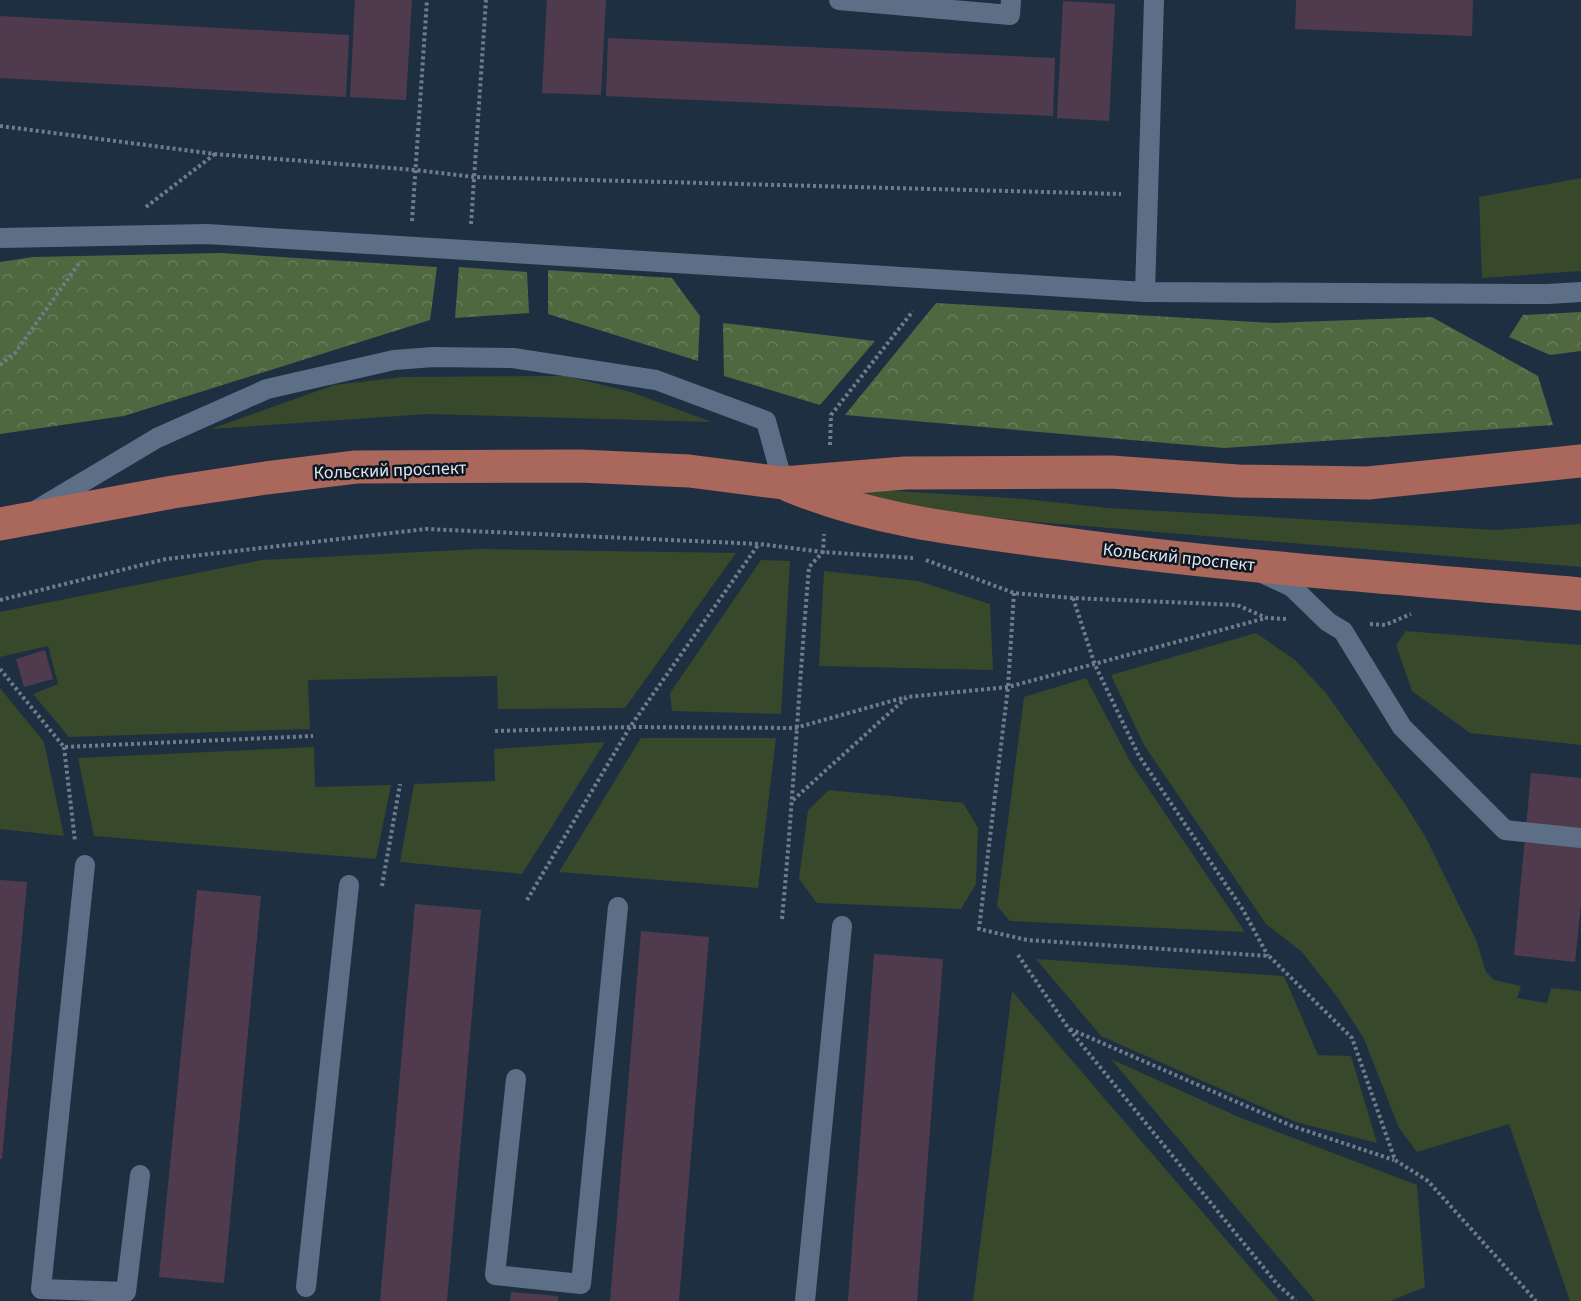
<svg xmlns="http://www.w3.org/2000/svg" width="1581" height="1301" font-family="'Source Sans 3',sans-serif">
<defs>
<pattern id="forest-crowns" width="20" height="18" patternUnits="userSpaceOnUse" patternTransform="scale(1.5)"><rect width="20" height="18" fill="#506740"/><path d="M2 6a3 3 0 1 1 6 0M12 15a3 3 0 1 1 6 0" fill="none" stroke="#697d5c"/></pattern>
</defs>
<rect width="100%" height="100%" fill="#1f2f42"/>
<path fill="#37482b" d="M1581,178V271L1482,278L1479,197Z
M566,376L631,392L712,422L428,414L211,429L334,385L403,377Z
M863,489L1025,499L1108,508L1496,530L1581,524V567L1025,521L862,503Z
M479,549L736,553L625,708L498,709L497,676L308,680L310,729L69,737L33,694L58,684L48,646L0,657V612L262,560Z
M761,560L790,561L781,714L672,711L670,693Z
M824,571L918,581L990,604L993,670L819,666Z
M1406,631L1581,645V745L1470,733L1412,691L1396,645Z
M1256,633L1295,660L1326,693L1405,804L1426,838L1476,940L1486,972L1494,980L1521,986L1517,998L1547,1003L1551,988L1581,991V1301H1570L1509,1124L1417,1152L1399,1128L1364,1039L1338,998L1302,952L1266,924L1144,745L1111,675Z
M1086,678L1131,763L1245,932L1010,921L997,906L1024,697Z
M0,688L44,742L64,836L0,829Z
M641,738H776L758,888L559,872Z
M605,742L522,874L400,862L414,784L495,781L494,749Z
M314,747L315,787L391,785L376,859L94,836L78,758Z
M829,790L963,803L978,828L976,884L961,909L817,903L799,879L808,810Z
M1036,959L1284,976L1318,1055L1351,1056L1377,1143L1296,1122L1101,1036Z
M1012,991L1279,1301H973Z
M1111,1059L1241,1118L1417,1185L1425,1287L1390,1301H1315Z"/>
<path fill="url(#forest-crowns)" d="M221,253L437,267L430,320L124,416L0,434V262L33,257Z
M459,267L527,272L529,313L455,318Z
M548,270L672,278L700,316L698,361L548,314Z
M936,303L1273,323L1432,317L1538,376L1553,425L1224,448L845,415Z
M1581,312V351L1550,355L1509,337L1523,315Z
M723,323L875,341L820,405L724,376Z"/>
<path fill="#503b4e" d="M355,0H412L406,100L350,97Z
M547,0H606L601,95L542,93Z
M1296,0H1473L1472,36L1295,29Z
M1063,1L1115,4L1109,121L1057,118Z
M0,16L349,35L346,97L0,78Z
M608,38L1055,58L1053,116L606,96Z
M45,650L53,679L24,687L16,659Z
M1531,773L1581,778V904L1575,962L1514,955Z
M0,880L27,882L2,1159H0Z
M197,890L261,896L224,1283L159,1277Z
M415,904L481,910L447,1301H380Z
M641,931L709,937L679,1301H610Z
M874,954L943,959L917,1301H848Z
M511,1292L558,1296V1301H510Z"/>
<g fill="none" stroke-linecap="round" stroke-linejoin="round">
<path stroke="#6f7c8d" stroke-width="4" stroke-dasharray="3 3" stroke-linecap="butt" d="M0,126L215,154L416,170L474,177L1121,194
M146,207L215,154
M412,221L427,0
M471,224L486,0
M0,365L15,353L80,262
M830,445L831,415L913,311
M926,560L1014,593L1073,598L1237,605L1267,618L1287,619
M1014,593L1008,687L979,929L1027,940L1269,956L1352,1038L1395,1160L1428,1181L1536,1301
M1073,598L1095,665L1139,756L1243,910L1268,956
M0,600L166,559L426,529L759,544L823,552L913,558
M1370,624L1385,625L1411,614
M0,669L64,747L313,736
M495,731L630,727L795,728L906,697
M64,747L75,841
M793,800L907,697L1008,687L1266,618
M382,886L400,784
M527,900L630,727L758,545
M782,919C793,802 799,684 809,567L823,552L824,534
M1018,955L1069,1029L1277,1284L1296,1301
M1070,1029L1292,1126L1394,1160"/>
<path stroke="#5d6f86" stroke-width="20" d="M839,0L1010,15L1011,0
M0,238L207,234L1145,292L1548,294L1581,292
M1145,292L1154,0
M38,509L157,438L267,389L394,360L433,357L513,358L656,380L766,421L783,483
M1264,574L1292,587L1328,622L1343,631L1402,727L1505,830L1581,838
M85,865L41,1289L126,1292L140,1175
M516,1079L495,1275L581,1284L618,907
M306,1287L349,885
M805,1301L842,926"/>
<path stroke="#a9685b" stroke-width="33" d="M790,486C878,522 968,531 1060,543C1233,567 1407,579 1581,594
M0,524L173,492L266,478L356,467L580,466L689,471L783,483L905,473L1111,472L1238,481L1368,483L1581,461"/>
</g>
<g text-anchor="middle" stroke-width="5" stroke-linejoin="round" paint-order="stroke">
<g font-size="18" fill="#dce6f3" stroke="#0f161f">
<text transform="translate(390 470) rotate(-2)" y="6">Кольский проспект</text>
<text transform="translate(1179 557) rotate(6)" y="6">Кольский проспект</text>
</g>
</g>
</svg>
